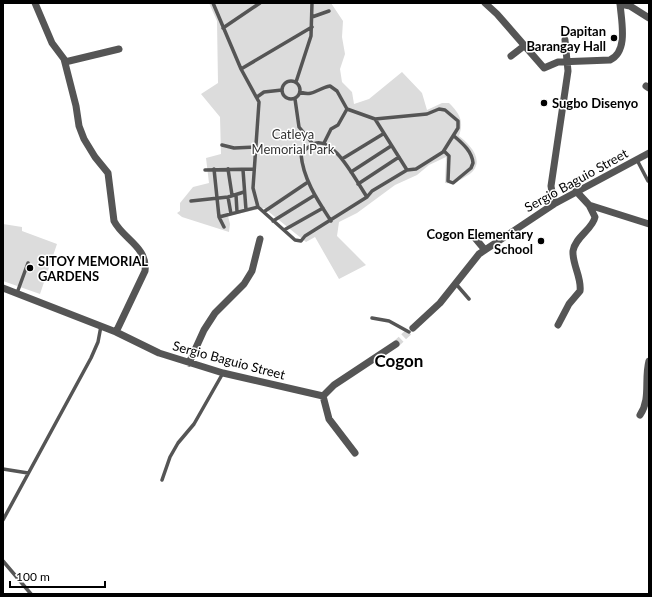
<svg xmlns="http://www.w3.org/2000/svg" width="652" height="597" font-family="Lato,sans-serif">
<rect width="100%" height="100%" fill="#fff"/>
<path fill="#dcdcdc" d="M209,3H331L343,21L342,37L345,54L340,69L342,82L352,92L354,104L369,99L402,72L422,93L427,110L442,103H449C460,114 464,121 459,136C468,143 484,158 473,171C470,175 459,180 454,184L445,183L446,157L429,165L417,175L395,185L357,213L339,222L337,236L366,265L339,279L315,237L306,242L264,208L228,216L230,224L229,232L182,217L177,213L180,211V203L193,187L209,183L206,158L221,154L220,117L201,94L218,83L217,21Z
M3,224L22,227V231L57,244L40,294L3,281Z"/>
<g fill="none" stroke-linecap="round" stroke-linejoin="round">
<path stroke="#d9d9d9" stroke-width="7" stroke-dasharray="7 3.5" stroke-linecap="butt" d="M396,344L413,328"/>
<path stroke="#555" stroke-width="3.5" d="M213,3L241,69L259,102L253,188L258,207L295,240L301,241L305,236L367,197L372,191L407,170L416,169L443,152L458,128V121L445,110L439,109L427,114L375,119L347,109L337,91L330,86C318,88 313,97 300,92
M312,17L329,11
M223,28L260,3
M241,69L312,27
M282 90a9 9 0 1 1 18 0a9 9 0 1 1-18 0Z
M296,82L311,36L312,3
M257,97L264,92L282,90
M295,99L299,127L313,144
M375,119L407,170
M324,143L331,129L338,125L347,109
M222,145L234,148L256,147
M444,151L449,156L448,181L453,183L471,168L473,163C472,151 462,143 454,136
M342,159L383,134
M637,160L648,181
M214,169L219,217L224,227
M228,169L232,195
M205,170L254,169
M243,170L246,210
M351,172L391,146
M358,184L399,157
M236,195L237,212
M228,197L231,214
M191,201L228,197L244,192
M265,211L308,182
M219,217L258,207
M273,221L315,195
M331,221C318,201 303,179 301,154C304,150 307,148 310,146C331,129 357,183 367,197
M284,230L323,208
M456,284L469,299
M17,293L28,263
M372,318L389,321L409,332
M3,469L28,473
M162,480L170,457L178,443L194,424L223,373
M3,520L91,358L98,342L101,326
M3,561L31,594"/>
<path stroke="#555" stroke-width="7" d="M35,3L52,43L64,59L76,106L79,126L84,139L95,157L108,173L114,221C123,239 148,247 145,271L116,332
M485,3L497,14L544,68L558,62L610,60C629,51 621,20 620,3
M620,4L630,6L649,18
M511,56L524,46
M65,62L119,49
M646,86L649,88
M576,191L589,205L649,224
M554,204L551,186L568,71L565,40
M475,238L485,250
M3,288L116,332L159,353L223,373L323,396
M558,325L569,304L580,291C582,278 572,264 573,251C575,237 593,229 595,217L589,205
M413,328L440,303L479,254L554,204L649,153
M189,363L204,330L215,313L244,284L252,271L260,239
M323,396L334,385L396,344
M323,396L329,419L355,453
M640,415C651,399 644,380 649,361"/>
</g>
<g fill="#000" stroke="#fff" stroke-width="1.5">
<circle cx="614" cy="38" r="4"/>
<circle cx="544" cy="103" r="4"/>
<circle cx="541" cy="241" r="4"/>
<circle cx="30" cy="268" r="4"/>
</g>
<g text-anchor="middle" stroke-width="3" stroke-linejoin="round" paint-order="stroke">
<g font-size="13" font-weight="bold" fill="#000" stroke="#fff" text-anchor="end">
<text x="606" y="36">Dapitan<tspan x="606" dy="15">Barangay Hall</tspan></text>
<text x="552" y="108" text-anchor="start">Sugbo Disenyo</text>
<text x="533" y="239">Cogon Elementary<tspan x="533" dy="15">School</tspan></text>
<text x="38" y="266" text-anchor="start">SITOY MEMORIAL<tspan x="38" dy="15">GARDENS</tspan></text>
</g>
<g font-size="13" fill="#333" stroke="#fff">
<text x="293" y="139">Catleya<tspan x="293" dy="15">Memorial Park</tspan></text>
</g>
<g font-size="13" fill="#000" stroke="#fff">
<text transform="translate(576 180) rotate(-29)" y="5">Sergio Baguio Street</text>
<text transform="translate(229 360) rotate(15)" y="5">Sergio Baguio Street</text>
</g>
<g font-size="17" font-weight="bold" fill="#000" stroke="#fff">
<text x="399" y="367">Cogon</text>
</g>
</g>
<rect width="652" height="597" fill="none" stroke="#000000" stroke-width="8"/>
<path d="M10 581v6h95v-6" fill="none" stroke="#000000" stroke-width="2"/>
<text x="16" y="581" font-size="12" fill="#000000" stroke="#ffffff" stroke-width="3" paint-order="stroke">100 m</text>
</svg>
